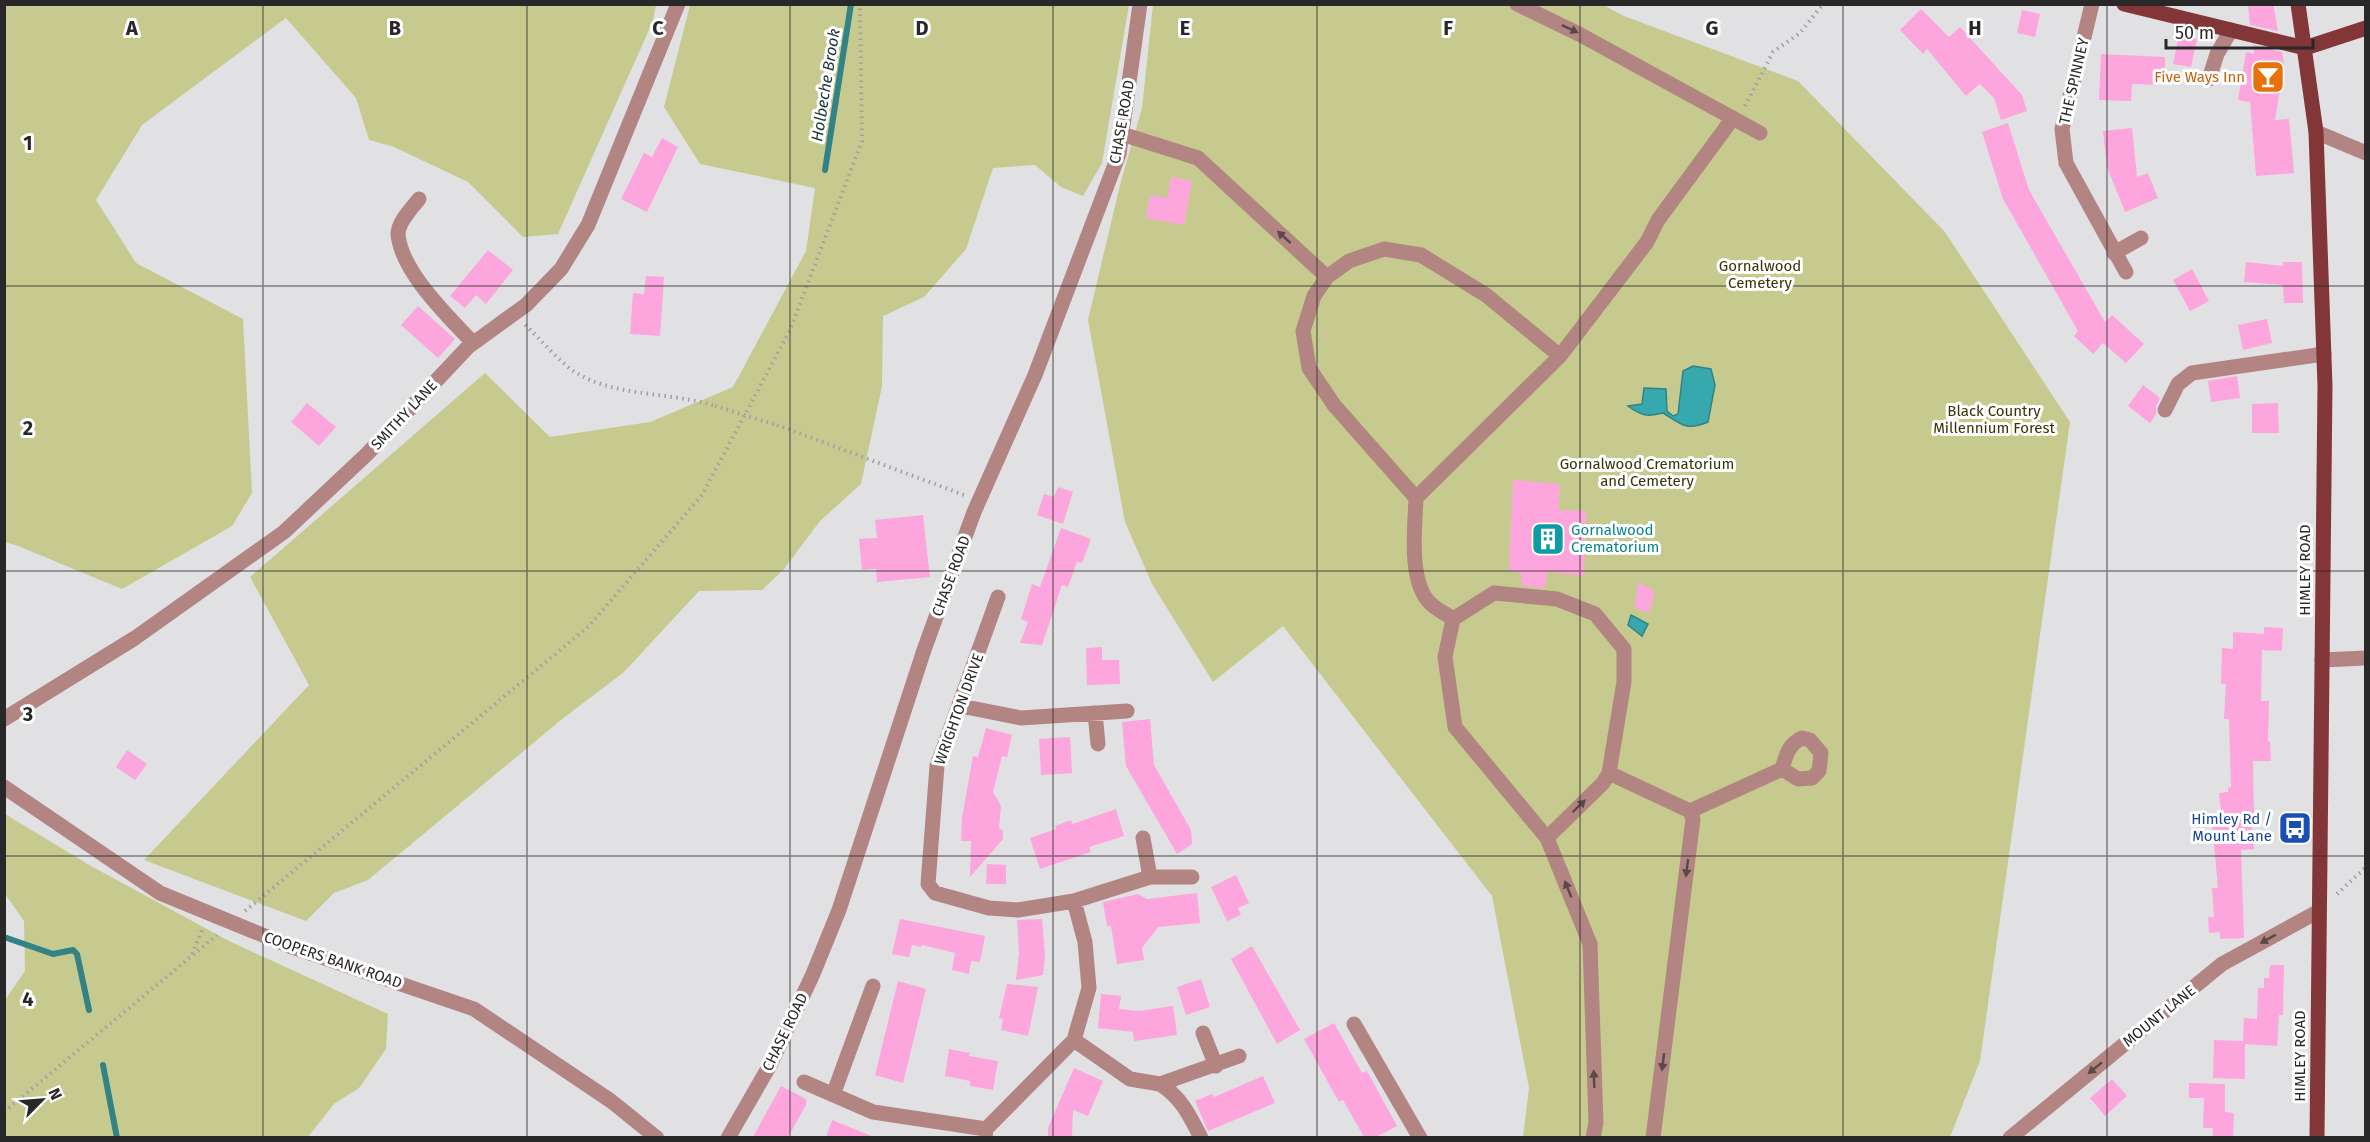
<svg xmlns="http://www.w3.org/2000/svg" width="2370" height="1142" font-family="'Fira Sans',sans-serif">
<rect width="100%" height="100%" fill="#e1e1e4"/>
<path fill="#c7ca8e" d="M5,4H656V5L653,21L558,234L523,237L468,182L394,147L369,140L356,98L286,18L142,125L96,200L136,263L243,319L252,493L232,526L122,589L18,546L5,542Z
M690,5H1129L1102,163L1083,196L1061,187L1035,165L993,168L966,249L924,297L883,316L882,386L861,484L820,521L784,569L762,590L699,591L624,672L561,720L368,880L334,893L306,921L144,860L309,685L250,577L485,373L550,437L650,422L733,387L806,251L815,188L700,164L664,107Z
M1153,5H1603L1624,16L1798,81L1945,232L2070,422L1980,1061L1950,1137H1523L1529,1088L1492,896L1283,626L1213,682L1152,584L1125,522L1088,320L1120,185L1142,108Z
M5,814L91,866L229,941L388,1014L386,1049L359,1088L334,1104L308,1137H5V1000L25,971L24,921L5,894Z"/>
<path fill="#36a8ae" stroke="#328286" stroke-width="1.5" d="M1693,366L1711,369L1715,385L1708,422C1686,431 1682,425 1663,413C1648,417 1641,416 1628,406L1642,404L1644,388L1666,389L1667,411L1673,416L1678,414L1683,371Z
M1631,615L1648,624L1642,636L1628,625Z"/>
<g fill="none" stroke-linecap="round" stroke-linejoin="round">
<path stroke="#328286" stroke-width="6" d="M825,170L851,4
M4,937L53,954L73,950L77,954L89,1010
M103,1065L117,1138"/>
</g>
<path fill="#fda5dd" d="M2248,4H2273L2278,31L2250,25Z
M1921,9L1949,37L1960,27L2022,95L2027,111L2001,120L1994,98L1980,84L1966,96L1927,49L1923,54L1900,30Z
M2022,10L2040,14L2035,37L2017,33Z
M2179,35L2197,39L2191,67L2173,64Z
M2253,45L2282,52L2284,64L2275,120L2289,119L2294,173L2256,176L2250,102L2238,100L2246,52L2254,54Z
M2101,54L2165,57V85L2132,84L2131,101L2099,100Z
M2008,123L2029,190L2105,322L2112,315L2144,344L2126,363L2103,343L2093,354L2074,336L2078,331L2003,199L1982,132Z
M2132,128L2137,177L2148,173L2158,198L2125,212L2107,167L2103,131Z
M662,138L678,147L647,212L621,199L644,153L652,157Z
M1171,177L1192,181L1184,225L1146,218L1150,195L1167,198Z
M488,250L513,270L486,304L476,295L465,308L450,296Z
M2246,262L2283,266V262H2302L2303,303H2284L2283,285L2244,282Z
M2192,269L2209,301L2190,311L2173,280Z
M646,276L664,277L660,336L630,334L633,293L644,294Z
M418,306L455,339L438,358L401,325Z
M2267,319L2272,343L2243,350L2238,325Z
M2237,376L2240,398L2211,402L2208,381Z
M2143,385L2160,398L2156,406V414L2150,423L2128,406Z
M307,403L336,427L319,446L291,422Z
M2278,403L2279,433H2252V404Z
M1513,480L1560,484L1558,510L1586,511L1584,576L1547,572L1545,588L1522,586L1521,573L1509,571Z
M1058,487L1073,492L1063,524L1037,515L1044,494L1054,497Z
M923,515L930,577L877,582L876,569L862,570L859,539L877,538L875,520Z
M1061,528L1091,539L1082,563L1077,562L1068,587L1062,585L1042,645L1020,643L1028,622L1021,619L1032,584L1040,587Z
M1638,582L1655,591L1649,613L1635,608Z
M2264,627L2283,628L2282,651L2262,650L2261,701H2269L2268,741H2270L2271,761H2253L2254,818L2251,819L2254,849L2241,850L2244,938L2220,939V932L2209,933L2208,917H2214L2212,888H2218L2212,822L2222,821L2219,793L2228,792V788L2231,787L2229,719H2224L2226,684H2221L2222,648L2233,649V632L2264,634Z
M1102,647V660H1119L1120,684L1087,685L1086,648Z
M1150,719L1154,765L1191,830L1192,844L1177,854L1126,766L1122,722Z
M986,728L1012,735L1007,757L1002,756L993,792L1001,806L999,828L1003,831V839L970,877L971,841H961L962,818L973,756L978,757Z
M1070,737L1072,773L1041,775L1039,739Z
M127,750L147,764L135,780L116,767Z
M1116,809L1124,836L1089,847L1091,852L1040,869L1030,838L1056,829L1055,826L1071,820L1072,824Z
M987,864L1006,865V884H986Z
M1236,875L1249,903L1238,908L1241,915L1227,921L1211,887Z
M1197,893L1200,923L1158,927L1142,948L1144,960L1117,964L1111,926H1107L1103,902L1138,894L1147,899Z
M900,919L985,936L980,962L971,961L969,974L952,970L955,953L922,945L921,947L912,945L909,957L892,954Z
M1042,919L1045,956L1043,975L1016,980L1019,953L1017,920Z
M1252,946L1300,1030L1277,1044L1231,959Z
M2270,965H2284L2283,1015H2279L2277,1046L2245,1044V1079L2213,1078L2214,1040L2243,1041L2244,1018L2257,1019L2258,988H2264V978H2269Z
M1201,979L1210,1007L1186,1015L1177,987Z
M898,981L926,989L903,1083L875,1075Z
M1007,984L1038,987L1028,1036L1001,1030L1003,1019L999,1018Z
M1101,994L1121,996L1119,1009L1139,1011L1173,1006L1177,1035L1134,1041L1133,1032L1098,1028Z
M1334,1023L1362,1073L1367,1071L1397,1126L1376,1137H1364L1343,1100L1339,1102L1304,1039Z
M949,1049L970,1053L969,1056L998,1061L993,1090L970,1086V1081L945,1076Z
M1074,1068L1103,1081L1088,1116L1073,1110L1072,1137H1048V1128Z
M1263,1076L1275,1103L1208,1131L1195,1101L1212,1094L1214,1097Z
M2112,1079L2127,1096L2105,1116L2090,1098Z
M2189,1083L2225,1084V1112L2234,1113L2233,1137H2213V1128H2203L2204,1098H2189Z
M781,1086L806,1099V1105L788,1137H753Z
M832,1120L874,1137H826Z"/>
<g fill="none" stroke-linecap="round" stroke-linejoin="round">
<path stroke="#a0a0a2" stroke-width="4" stroke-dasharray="1.5 4.5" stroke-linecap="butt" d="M1745,106L1773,52L1800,33L1823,4
M525,325C541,339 562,366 580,375C620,397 672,392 715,406
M777,425L964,495
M2337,894L2366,867
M245,911L588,627L702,495L790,330L862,141L860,4
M192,954L203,928
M4,1112L217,935"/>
<path stroke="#b28583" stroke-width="15" d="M1517,4L1579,34L1760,133
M2092,4L2062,129L2066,163L2126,272
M2209,79L2217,54L2231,30
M2316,132L2366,153
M1122,134L1198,158L1327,277
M419,199C412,208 398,222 398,234C401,272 449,317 473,343
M2114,253L2141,238
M1560,356L1647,242L1658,220L1733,118
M2165,410L2178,384L2192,373L2324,354
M1416,498L1560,356L1486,295L1421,255L1384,249L1349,261L1327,277L1314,296L1303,331L1309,368L1334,405L1416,498C1415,527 1408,581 1430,603C1436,609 1446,614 1453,619
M998,597L937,766L928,884L935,893L989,908L1018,910L1074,901L1150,877H1192
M2322,660L2366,658
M961,706L1021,718L1127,711
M1095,713L1098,744
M4,719L135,638L284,532L367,454L468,347L526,305L561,269L588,225L678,4
M1609,773L1690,811L1693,819L1653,1138
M4,787L160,893L216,916
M1690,811L1782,769C1786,755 1788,745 1802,738L1810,740L1821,753L1819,771L1812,778L1798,779L1782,769
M1143,838L1150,877
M1547,838L1603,783L1609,773L1624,682V649L1595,614L1557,599L1494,593L1453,619L1445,657L1455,727L1547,838L1590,944L1596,1123L1593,1138
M292,947L474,1009L611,1101L657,1138
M1354,1024L1420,1138
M1203,1033L1216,1066
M1074,1040L1130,1079L1160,1084L1239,1056
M804,1082L873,1112L986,1129
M1160,1084C1181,1097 1190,1116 1201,1138
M833,1095L873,986
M728,1138L770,1065L813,974L839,910L924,650L974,512L1035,375L1119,154L1140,4
M985,1138L986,1129L1074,1040L1089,988L1085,942L1074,901
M2010,1138L2222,964L2319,911"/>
<path stroke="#823637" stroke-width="15" d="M2124,4L2305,48
M2298,4L2316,132L2325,386L2317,1138
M2305,48L2366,28"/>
<path stroke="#a0a0a2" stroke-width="4" stroke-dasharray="1.5 4.5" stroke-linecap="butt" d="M715,406L777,425"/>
<path stroke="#b28583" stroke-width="15" d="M216,916L292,947"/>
</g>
<defs><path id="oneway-solid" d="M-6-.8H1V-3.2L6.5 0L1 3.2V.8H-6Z" transform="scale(1.5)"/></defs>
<g fill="#594948">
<use href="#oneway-solid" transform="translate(1570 29) rotate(25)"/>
<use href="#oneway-solid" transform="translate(1284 237) rotate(-138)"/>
<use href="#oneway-solid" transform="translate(1579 806) rotate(-44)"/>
<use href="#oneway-solid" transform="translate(1687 868) rotate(97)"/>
<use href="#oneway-solid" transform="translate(1568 889) rotate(-112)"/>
<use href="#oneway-solid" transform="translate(2268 939) rotate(151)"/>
<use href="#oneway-solid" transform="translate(1663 1062) rotate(97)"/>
<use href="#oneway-solid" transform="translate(2095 1068) rotate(141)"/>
<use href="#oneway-solid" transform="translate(1594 1079) rotate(-92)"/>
</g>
<path fill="none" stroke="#292829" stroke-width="1.5" stroke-opacity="0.55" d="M263,4V1138M527,4V1138M790,4V1138M1053,4V1138M1317,4V1138M1580,4V1138M1843,4V1138M2107,4V1138M4,286H2366M4,571H2366M4,856H2366"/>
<defs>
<symbol id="bar-square" viewBox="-11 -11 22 22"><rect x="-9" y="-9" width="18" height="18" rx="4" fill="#e8710a" stroke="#fff"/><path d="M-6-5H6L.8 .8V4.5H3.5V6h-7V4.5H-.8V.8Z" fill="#fff"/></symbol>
<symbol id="building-square" viewBox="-11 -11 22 22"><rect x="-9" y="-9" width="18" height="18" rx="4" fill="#0f9aa8" stroke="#fff"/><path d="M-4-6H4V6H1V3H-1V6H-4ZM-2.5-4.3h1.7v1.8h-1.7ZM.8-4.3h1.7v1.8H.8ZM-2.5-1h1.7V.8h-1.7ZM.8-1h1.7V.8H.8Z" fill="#fff"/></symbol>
<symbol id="bus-square" viewBox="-11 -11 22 22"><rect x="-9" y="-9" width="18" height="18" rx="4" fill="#1a4fb4" stroke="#fff"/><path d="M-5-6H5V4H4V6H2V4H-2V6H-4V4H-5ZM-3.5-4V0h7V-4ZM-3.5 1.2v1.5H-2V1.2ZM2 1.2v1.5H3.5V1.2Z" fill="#fff"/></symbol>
</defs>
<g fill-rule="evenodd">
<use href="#bar-square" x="2249" y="58" width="38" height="38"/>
<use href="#building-square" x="1529" y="520" width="38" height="38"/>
<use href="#bus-square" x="2276" y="809" width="38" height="38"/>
</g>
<g text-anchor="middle" stroke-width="6" stroke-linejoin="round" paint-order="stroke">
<g font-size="15" fill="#c56008" stroke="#fff" text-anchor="end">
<text x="2245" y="82">Five Ways Inn</text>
</g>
<g font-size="15" fill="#292829" stroke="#fff">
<text transform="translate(2074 81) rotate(-77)" y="5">THE SPINNEY</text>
<text transform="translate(1122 122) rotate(-80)" y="5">CHASE ROAD</text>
<text transform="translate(404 415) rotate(-47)" y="5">SMITHY LANE</text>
<text transform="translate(2305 570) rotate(-90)" y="5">HIMLEY ROAD</text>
<text transform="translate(951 576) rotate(-70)" y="5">CHASE ROAD</text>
<text transform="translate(959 709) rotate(-70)" y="5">WRIGHTON DRIVE</text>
<text transform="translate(333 960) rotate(19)" y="5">COOPERS BANK ROAD</text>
<text transform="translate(2159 1016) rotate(-39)" y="5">MOUNT LANE</text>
<text transform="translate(785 1032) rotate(-64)" y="5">CHASE ROAD</text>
<text transform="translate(2300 1056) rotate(-90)" y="5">HIMLEY ROAD</text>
</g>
<g font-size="15" fill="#343509" stroke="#fff">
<text x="1760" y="271">Gornalwood<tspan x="1760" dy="17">Cemetery</tspan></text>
<text x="1994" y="416">Black Country<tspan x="1994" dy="17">Millennium Forest</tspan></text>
<text x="1647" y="469">Gornalwood Crematorium<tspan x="1647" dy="17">and Cemetery</tspan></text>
</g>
<g font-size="15" fill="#0d838f" stroke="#fff" text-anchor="start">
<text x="1571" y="535">Gornalwood<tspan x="1571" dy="17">Crematorium</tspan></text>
</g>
<g font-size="15" fill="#164399" stroke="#fff" text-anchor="end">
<text x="2272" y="824">Himley Rd /<tspan x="2272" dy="17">Mount Lane</tspan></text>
</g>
<g font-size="16" font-style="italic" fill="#193233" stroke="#fff">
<text transform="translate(825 85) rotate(-81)" y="6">Holbeche Brook</text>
</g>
</g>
<g font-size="20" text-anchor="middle" font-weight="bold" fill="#292829" stroke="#fff" stroke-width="6" stroke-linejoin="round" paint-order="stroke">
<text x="132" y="35">A</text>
<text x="395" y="35">B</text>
<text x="658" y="35">C</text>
<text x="922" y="35">D</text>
<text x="1185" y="35">E</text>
<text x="1448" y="35">F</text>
<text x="1712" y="35">G</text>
<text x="1975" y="35">H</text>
<text x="28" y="150">1</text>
<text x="28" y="435">2</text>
<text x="28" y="721">3</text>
<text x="28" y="1006">4</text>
</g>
<rect width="2370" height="1142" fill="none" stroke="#292829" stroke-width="12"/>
<g transform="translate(42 1100) rotate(65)" stroke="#ffffff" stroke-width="4.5" paint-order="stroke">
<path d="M0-4.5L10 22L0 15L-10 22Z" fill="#292829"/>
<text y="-9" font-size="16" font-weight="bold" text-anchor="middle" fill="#292829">N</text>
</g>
<path d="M2166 39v9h147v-9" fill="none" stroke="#292829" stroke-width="3"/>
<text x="2175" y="39" font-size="18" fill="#292829" stroke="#ffffff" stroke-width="4.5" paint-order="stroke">50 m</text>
</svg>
